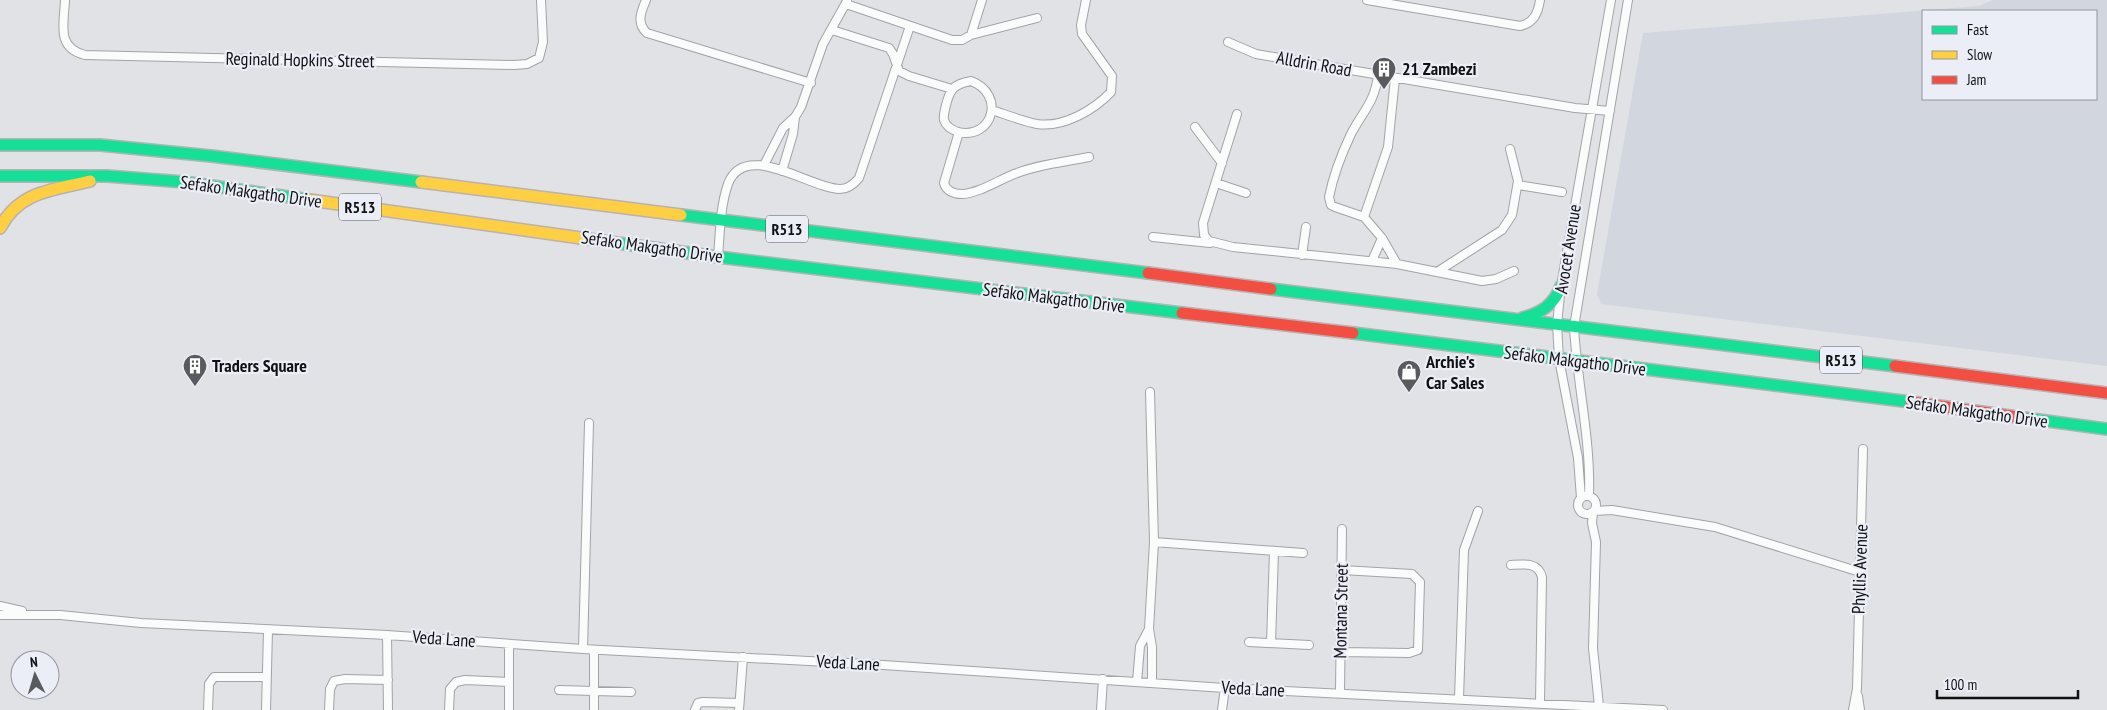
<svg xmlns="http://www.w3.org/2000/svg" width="2107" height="710" font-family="'PT Sans Narrow',sans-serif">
<rect width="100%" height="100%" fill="#e1e2e6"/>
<path fill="#d1d6df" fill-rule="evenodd" d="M1993,0H2107V366L1601,304L1597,294L1643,33L1979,6ZM1923,11H2096V99H1923Z"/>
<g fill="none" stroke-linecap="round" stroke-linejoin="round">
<defs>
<path id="street" d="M65,0C64,24 56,48 85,55L514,65L527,64L539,58L543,42L541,0
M646,0C641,12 636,23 647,33L811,83
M1367,0L1520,26C1534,23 1538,13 1540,0
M846,4L952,40H962L971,35L1037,18
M832,30L889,48L893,54L899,71L909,76L952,89
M971,35L982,0
M1228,42L1256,54L1575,108L1610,111
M1378,75C1375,102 1363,111 1351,134C1342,153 1333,177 1329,197L1331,205L1335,207L1364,217L1382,238L1397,264
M971,81C1006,94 993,140 958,132C952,130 946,126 944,120C943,115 945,110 946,105C950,89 954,84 971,81Z
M992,110C1007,115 1022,121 1037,124C1063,128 1094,110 1111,92L1112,76L1082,34L1081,25L1086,0
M1237,114L1203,223L1204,235L1209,241L1233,247L1397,264L1482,281L1496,279L1514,271
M1195,127L1222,163
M959,132L944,183C946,191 954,194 962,194C980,193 1000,179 1017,173C1040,164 1065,162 1089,157
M764,165L783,128L795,117L801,107L823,44L847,1
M782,171L793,134L795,117
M1216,183L1246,193
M1518,185L1562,192
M1364,217L1388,147L1395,78
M1153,237L1210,243
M1302,255L1306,227
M718,257C720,233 720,207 728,184C745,139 811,189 840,189C848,189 854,184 859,178L910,26
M1372,261L1382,238
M1437,272L1502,230L1512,215L1518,181L1510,149
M1150,392L1154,542L1149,629L1152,647V683
M1589,496C1591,439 1577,383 1574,327L1628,0
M1578 505a9 9 0 1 1 18 0a9 9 0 1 1-18 0Z
M1581,498L1578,458L1559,359L1557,324L1561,286L1611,0
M1594,511L1612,510L1715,527L1860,572
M1593,512L1592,523L1596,542L1593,648L1599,706
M1154,542L1303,553
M1511,565C1524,564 1538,562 1542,577L1540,703
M0,606L22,611
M0,615H60L141,623L387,635L583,649L883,665L1225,688L1663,710
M387,635L388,710
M1249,642L1309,645
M1271,643L1274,551
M509,644V710
M583,649L589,423
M1341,652L1409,653L1418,650L1420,582L1412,574L1342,570
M1137,682L1140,646L1149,629
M559,690L631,692
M1340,692L1342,529
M1858,696L1860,710
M1459,698L1464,550L1478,511
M208,710L209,684L214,677H266
M266,710L268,630
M329,710L330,689L334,681L345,679L388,680
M449,710L450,689L456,682L465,680L509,682
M594,710V650
M695,710L698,703L703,702L739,703
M739,710L743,657
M1101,710L1103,679
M1222,710L1225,688
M1853,710L1857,689L1863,449"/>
<path id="fast" d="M0,145H100L211,156L421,182
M0,176H107L184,182L310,200
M681,215L1148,273
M581,238L718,257L1182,313
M1271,289L1895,366
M1522,318C1541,313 1554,305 1561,286
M1353,333L1911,402
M2024,418L2107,429"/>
<path id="slow" d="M421,182L681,215
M310,200L581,238
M0,228C19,191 53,190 90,181"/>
<path id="jam" d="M1148,273L1271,289
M1182,313L1353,333
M1895,366L2107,393
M1911,402L2024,418"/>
</defs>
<use href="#street" stroke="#a2a3a6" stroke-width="10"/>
<use href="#fast" stroke="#b9b2b3" stroke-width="14"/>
<use href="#slow" stroke="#b9b2b3" stroke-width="14"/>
<use href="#jam" stroke="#b9b2b3" stroke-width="14"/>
<use href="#street" stroke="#fafbfb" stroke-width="8"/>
<use href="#fast" stroke="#16e098" stroke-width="11"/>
<use href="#slow" stroke="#ffcf43" stroke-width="11"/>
<use href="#jam" stroke="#f24e42" stroke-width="11"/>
</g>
<defs>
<symbol id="building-pin" viewBox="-11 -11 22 30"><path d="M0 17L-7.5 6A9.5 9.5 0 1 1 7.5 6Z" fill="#595a5d" stroke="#ebeef7"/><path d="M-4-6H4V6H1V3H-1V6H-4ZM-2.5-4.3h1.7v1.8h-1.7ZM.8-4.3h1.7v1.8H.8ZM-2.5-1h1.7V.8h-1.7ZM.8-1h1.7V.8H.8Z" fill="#fff"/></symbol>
<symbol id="shop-pin" viewBox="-11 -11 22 30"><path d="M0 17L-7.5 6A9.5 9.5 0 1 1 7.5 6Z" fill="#595a5d" stroke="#ebeef7"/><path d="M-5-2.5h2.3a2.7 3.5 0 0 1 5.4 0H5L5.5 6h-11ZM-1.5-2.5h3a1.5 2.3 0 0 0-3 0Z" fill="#fff"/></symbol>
</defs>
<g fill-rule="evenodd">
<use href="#building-pin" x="1370" y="55" width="28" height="38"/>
<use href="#building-pin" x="181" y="352" width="28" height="38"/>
<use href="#shop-pin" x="1395" y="358" width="28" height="38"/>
</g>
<g text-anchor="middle" stroke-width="4.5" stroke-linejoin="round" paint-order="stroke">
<g fill="#ebeef7" stroke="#525357" stroke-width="1">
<rect x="339" y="193.5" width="42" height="27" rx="4"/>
<rect x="766" y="215.5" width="42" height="27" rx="4"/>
<rect x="1820" y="346.5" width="42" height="27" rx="4"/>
</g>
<g font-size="16" font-weight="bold" fill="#101113">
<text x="360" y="213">R513</text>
<text x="787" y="235">R513</text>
<text x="1841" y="366">R513</text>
</g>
<g font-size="18" fill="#101113" stroke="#ebeef7">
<text transform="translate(300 60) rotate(1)" y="6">Reginald Hopkins Street</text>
<text transform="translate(1314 64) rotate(10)" y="6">Alldrin Road</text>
<text transform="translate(251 192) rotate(8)" y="6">Sefako Makgatho Drive</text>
<text transform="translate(652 247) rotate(8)" y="6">Sefako Makgatho Drive</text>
<text transform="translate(1568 249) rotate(-81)" y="6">Avocet Avenue</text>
<text transform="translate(1054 298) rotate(7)" y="6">Sefako Makgatho Drive</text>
<text transform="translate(1575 361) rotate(7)" y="6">Sefako Makgatho Drive</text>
<text transform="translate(1977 412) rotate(8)" y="6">Sefako Makgatho Drive</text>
<text transform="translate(1860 569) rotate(-88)" y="6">Phyllis Avenue</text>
<text transform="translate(1341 611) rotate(-89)" y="6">Montana Street</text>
<text transform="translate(444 639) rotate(4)" y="6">Veda Lane</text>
<text transform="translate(848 663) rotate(3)" y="6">Veda Lane</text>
<text transform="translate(1253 689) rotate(3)" y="6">Veda Lane</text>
</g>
<g font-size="18" font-weight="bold" fill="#101113" stroke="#ebeef7" text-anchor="start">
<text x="1402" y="75">21 Zambezi</text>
<text x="1426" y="368">Archie's<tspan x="1426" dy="21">Car Sales</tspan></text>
<text x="212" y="372">Traders Square</text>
</g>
</g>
<rect x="1922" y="10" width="175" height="90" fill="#ebeef7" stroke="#93969c"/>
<rect x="1932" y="26" width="25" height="8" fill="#16e098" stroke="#93969c"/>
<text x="1967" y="35" font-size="15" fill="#101113">Fast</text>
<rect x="1932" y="51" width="25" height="8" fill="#ffcf43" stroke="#93969c"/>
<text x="1967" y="60" font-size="15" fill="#101113">Slow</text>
<rect x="1932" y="76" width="25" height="8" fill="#f24e42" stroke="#93969c"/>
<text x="1967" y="85" font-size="15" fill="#101113">Jam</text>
<g transform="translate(35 675) rotate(355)"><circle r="24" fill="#ebeef7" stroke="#93969c"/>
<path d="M0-4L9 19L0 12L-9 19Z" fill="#595a5d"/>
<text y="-8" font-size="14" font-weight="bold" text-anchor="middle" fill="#101113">N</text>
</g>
<path d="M1937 690v8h141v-8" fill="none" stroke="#101113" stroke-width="2.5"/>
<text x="1944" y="690" font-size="15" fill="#101113" stroke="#ebeef7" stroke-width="4" paint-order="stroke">100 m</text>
</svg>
